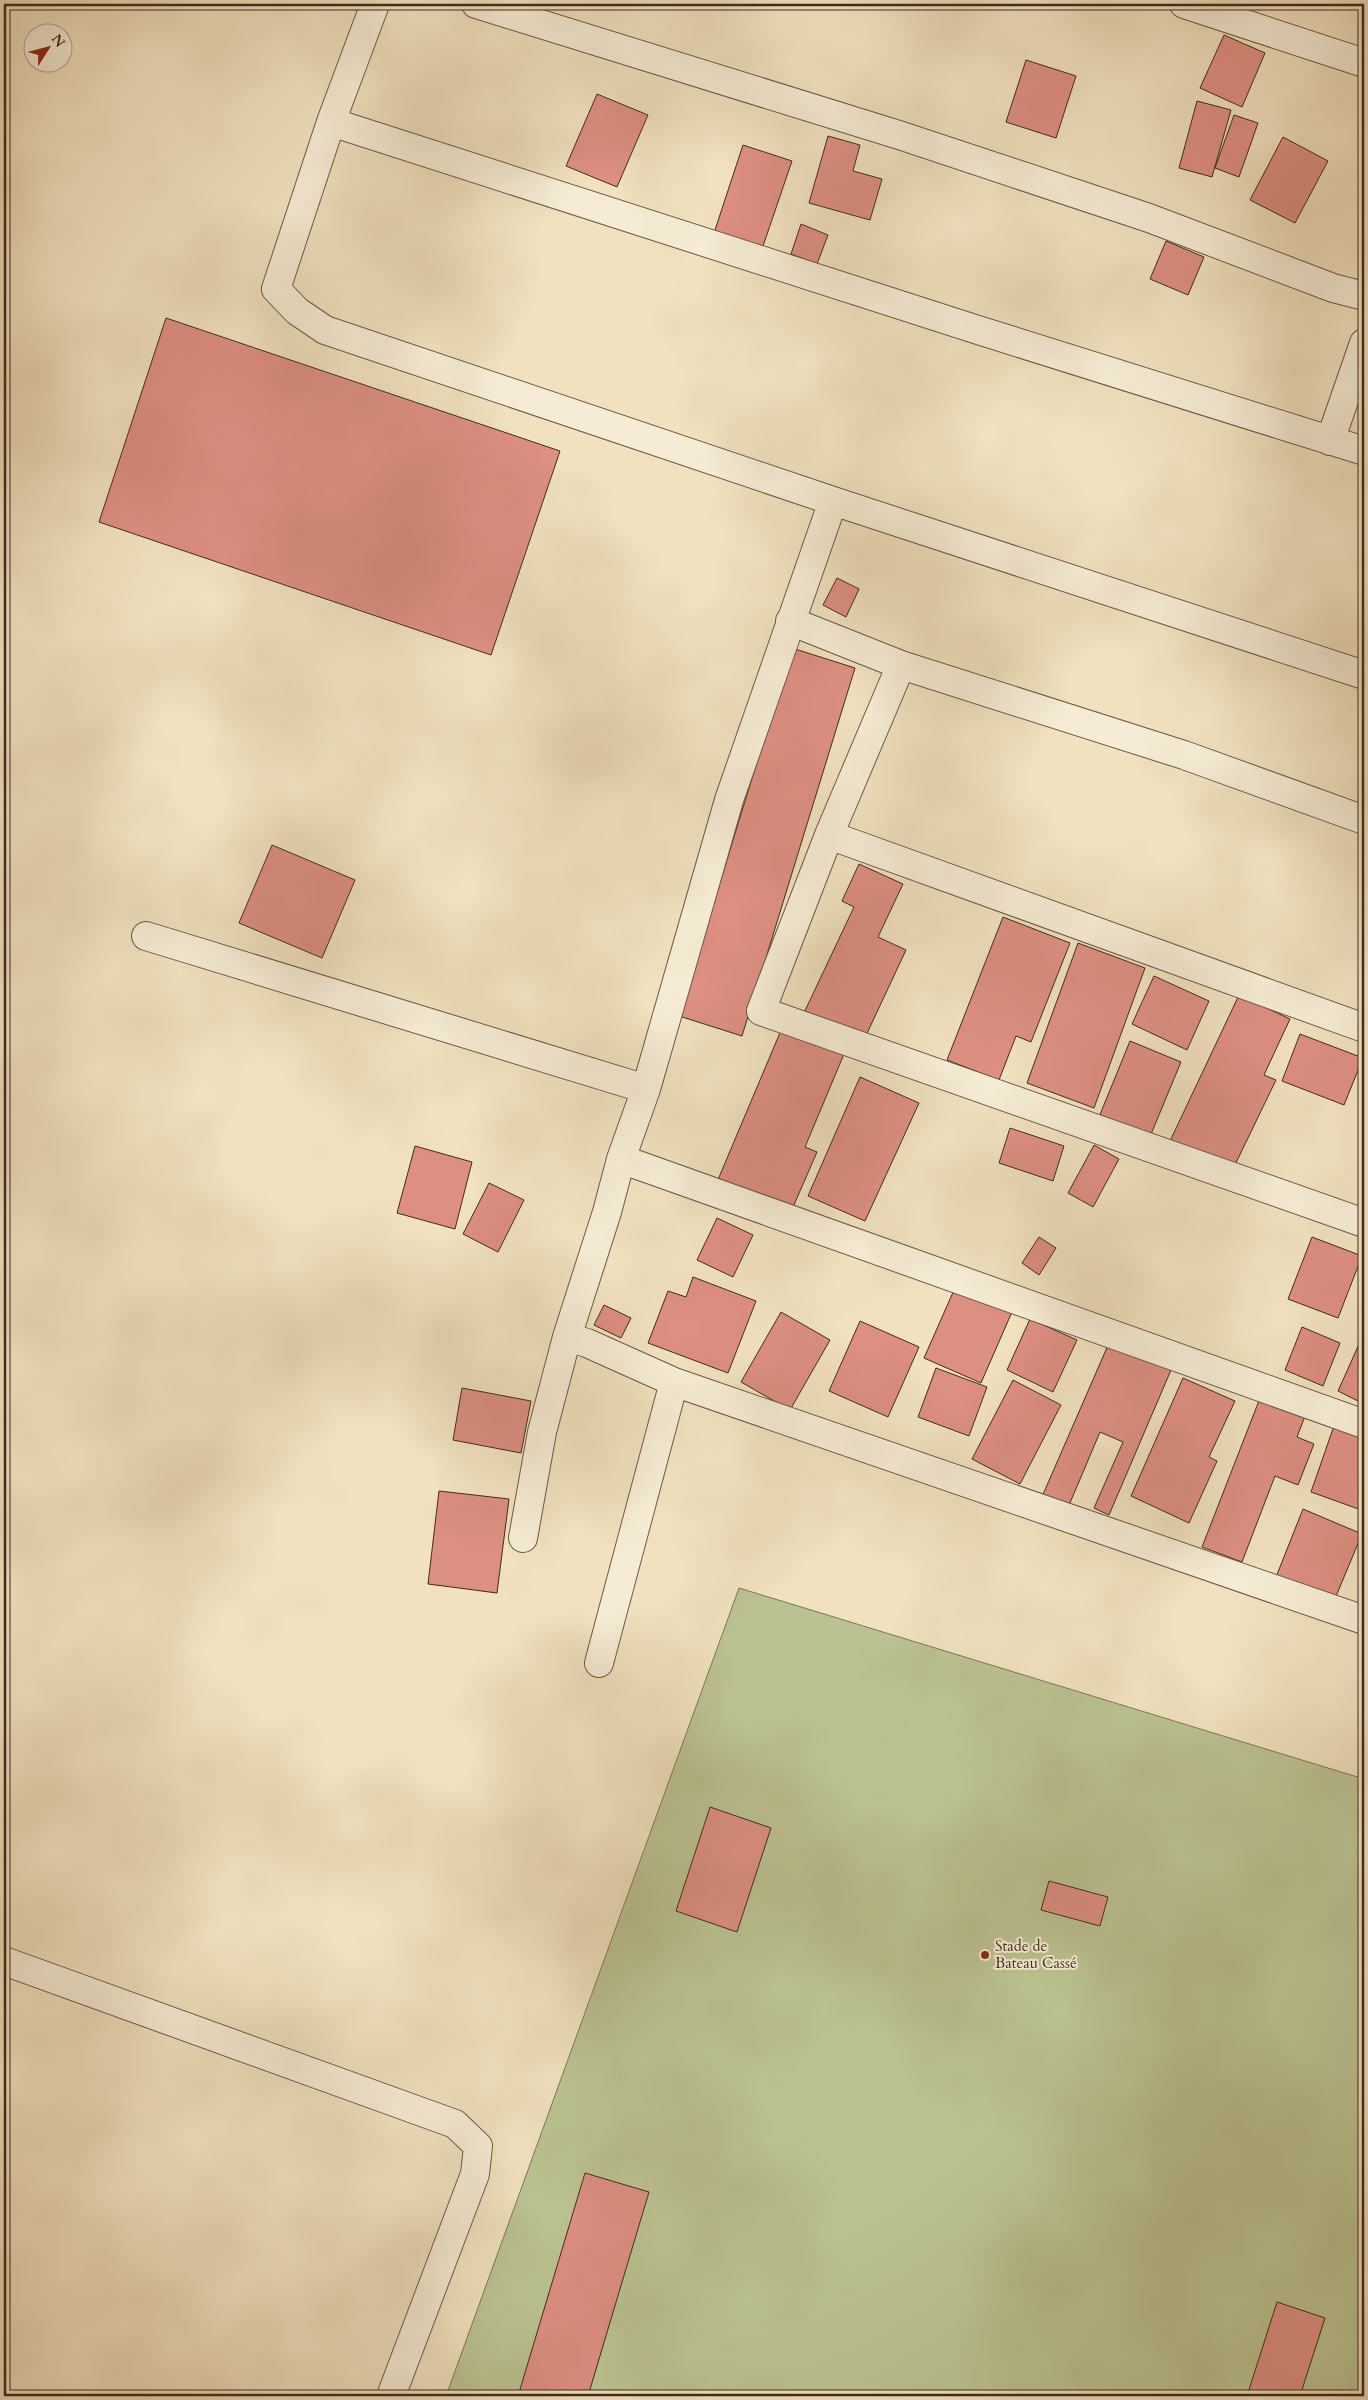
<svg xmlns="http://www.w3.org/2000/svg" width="1368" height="2400" font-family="Cardo,serif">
<rect width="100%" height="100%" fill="#f1e1bf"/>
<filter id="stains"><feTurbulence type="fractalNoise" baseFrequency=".004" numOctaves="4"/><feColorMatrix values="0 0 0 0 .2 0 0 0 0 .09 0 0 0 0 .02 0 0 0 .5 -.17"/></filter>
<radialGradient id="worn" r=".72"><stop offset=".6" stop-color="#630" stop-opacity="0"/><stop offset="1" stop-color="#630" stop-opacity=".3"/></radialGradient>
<path fill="#bbc291" stroke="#7c7757" d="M739,1588L1364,1779V2396H446Z"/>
<path fill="#dd8f82" stroke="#3e2c1d" d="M1224,35L1265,53L1242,107L1200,88Z
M1026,60L1076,76L1056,138L1006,122Z
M597,94L648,115L617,187L566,166Z
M1197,101L1231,110L1212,177L1179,168Z
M1234,115L1258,123L1239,177L1215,168Z
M828,136L860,145L853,171L882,179L870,220L809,203Z
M1283,137L1328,161L1295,223L1250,200Z
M743,145L792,161L762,249L714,233Z
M801,224L828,235L817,264L791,254Z
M1166,241L1204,257L1188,295L1150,279Z
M166,318L560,451L491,655L99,522Z
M837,578L859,589L846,617L823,605Z
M792,648L855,668L742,1036L679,1016Z
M272,845L355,880L322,958L239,923Z
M859,864L903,884L878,937L906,950L862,1044L803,1015L854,907L842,901Z
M1003,917L1070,943L1031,1042L1016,1036L999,1080L947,1060Z
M1078,943L1145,968L1094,1108L1027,1083Z
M1154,976L1209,1001L1187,1050L1132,1024Z
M1239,995L1290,1019L1264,1075L1276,1080L1232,1171L1170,1141Z
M782,1028L844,1054L805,1147L817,1152L790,1214L717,1182Z
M1300,1034L1363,1058L1344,1105L1282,1081Z
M1130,1041L1181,1062L1149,1139L1099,1117Z
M860,1077L919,1103L865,1221L808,1196Z
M1010,1128L1064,1146L1053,1181L999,1163Z
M1094,1145L1119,1159L1093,1207L1068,1193Z
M415,1146L472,1162L455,1229L397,1213Z
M489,1183L524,1200L498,1252L463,1234Z
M717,1218L753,1235L733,1277L697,1260Z
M1039,1237L1056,1248L1039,1275L1022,1263Z
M1312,1237L1362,1256L1338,1318L1288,1299Z
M693,1277L756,1301L728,1373L648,1343L668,1291L686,1297Z
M958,1281L1015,1305L981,1383L924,1358Z
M604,1305L631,1318L621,1338L594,1325Z
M781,1312L830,1340L790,1410L741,1382Z
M1030,1319L1077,1340L1053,1392L1007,1370Z
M860,1321L919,1347L888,1417L829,1391Z
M1302,1327L1340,1343L1323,1386L1285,1370Z
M1364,1333V1404L1338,1391Z
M1112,1336L1174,1363L1109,1515L1094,1508L1123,1442L1100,1432L1067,1510L1041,1499Z
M936,1368L987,1387L969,1436L918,1417Z
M1183,1378L1235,1401L1209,1457L1217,1461L1189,1523L1131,1496Z
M1013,1380L1061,1405L1020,1484L972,1459Z
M462,1388L531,1401L521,1453L453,1440Z
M1262,1393L1307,1411L1297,1437L1314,1444L1298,1485L1275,1476L1242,1562L1202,1547Z
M1335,1423L1364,1433V1511L1311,1492Z
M439,1491L509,1499L497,1593L428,1584Z
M1303,1509L1362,1534L1334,1601L1276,1577Z
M710,1807L771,1828L737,1932L676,1911Z
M1049,1881L1108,1897L1100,1926L1041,1910Z
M585,2173L649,2192L588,2396H518Z
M1277,2302L1325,2318L1300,2396H1247Z"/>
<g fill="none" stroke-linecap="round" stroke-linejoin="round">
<defs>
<path id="street" d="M375,4L331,122L276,289L297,311L325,330L833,501L1364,675
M476,4L899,135L1149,218L1333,288L1364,296
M1184,4L1364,63
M331,122L978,330L1364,451
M1330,441L1364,343
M833,501L729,800L646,1089L621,1159L607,1212L567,1337L587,1343L674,1382L1364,1620
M790,621L901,665L1184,755L1364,820
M901,665L829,835L1364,1028
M829,835L761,1011L1364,1223
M146,936L646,1089
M621,1159L1364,1424
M523,1538L542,1432L567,1337
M599,1663L674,1382
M4,1961L455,2124L478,2146L475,2174L391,2396"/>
</defs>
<use href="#street" stroke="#6b5946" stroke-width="30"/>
<use href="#street" stroke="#f6ecd5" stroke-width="28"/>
</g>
<circle fill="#8f2418" stroke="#f6ecd5" stroke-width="2" cx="985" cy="1955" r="5"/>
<g text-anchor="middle" stroke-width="4" stroke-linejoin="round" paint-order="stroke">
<g font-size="15" fill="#3e2c1d" stroke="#f6ecd5" text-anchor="start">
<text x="995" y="1951">Stade de<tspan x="995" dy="17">Bateau Cassé</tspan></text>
</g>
</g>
<rect width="1368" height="2400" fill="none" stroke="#f1e1bf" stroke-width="20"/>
<rect x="5" y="5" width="1358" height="2390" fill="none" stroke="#3e2c1d" stroke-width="2.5"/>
<rect x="10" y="10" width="1348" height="2380" fill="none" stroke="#3e2c1d"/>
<g transform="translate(48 48) rotate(54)"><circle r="24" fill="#f6ecd5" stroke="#ac9f8b"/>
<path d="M0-4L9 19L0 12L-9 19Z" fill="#8f2418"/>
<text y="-8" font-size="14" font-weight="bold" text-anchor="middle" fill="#3e2c1d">N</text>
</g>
<rect width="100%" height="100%" filter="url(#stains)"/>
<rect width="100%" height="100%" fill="url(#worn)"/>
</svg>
